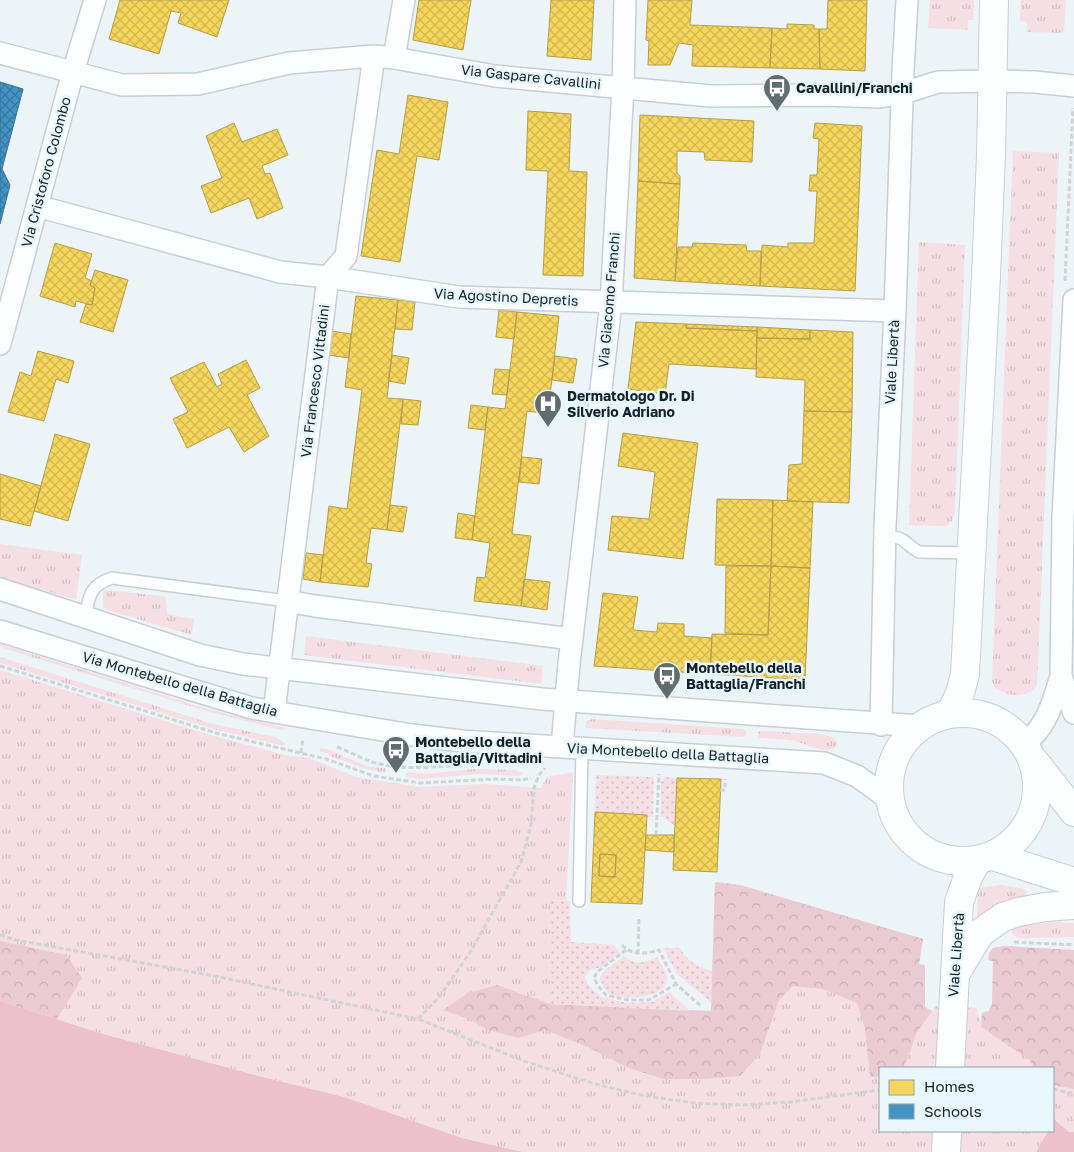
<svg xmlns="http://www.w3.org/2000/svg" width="1074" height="1152" font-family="'Golos Text',sans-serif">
<defs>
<pattern id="grass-tufts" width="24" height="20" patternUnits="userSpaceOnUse" patternTransform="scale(1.25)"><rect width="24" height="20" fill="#f5dee4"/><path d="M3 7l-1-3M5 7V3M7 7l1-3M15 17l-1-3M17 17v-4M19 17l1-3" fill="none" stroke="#d1bec4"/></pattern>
<pattern id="forest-crowns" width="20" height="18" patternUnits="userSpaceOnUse" patternTransform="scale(1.25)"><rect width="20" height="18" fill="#ebcbd3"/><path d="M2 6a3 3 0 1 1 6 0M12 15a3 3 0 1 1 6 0" fill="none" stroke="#c9aeb5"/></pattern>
<pattern id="garden-dots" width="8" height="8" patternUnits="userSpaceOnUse" patternTransform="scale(1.25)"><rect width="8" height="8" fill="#f5dee4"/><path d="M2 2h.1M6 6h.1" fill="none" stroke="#d1bec4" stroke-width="1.8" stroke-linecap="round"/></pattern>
<pattern id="homes-cross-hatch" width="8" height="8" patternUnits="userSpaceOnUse" patternTransform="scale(1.25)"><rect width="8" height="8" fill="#f6d55c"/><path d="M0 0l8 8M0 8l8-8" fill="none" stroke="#d2b750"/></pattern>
<pattern id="schools-cross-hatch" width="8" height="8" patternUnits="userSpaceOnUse" patternTransform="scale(1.25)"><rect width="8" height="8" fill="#4393c3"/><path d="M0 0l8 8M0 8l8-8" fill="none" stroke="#37789e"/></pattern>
</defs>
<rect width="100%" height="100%" fill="#ecf4f7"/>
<path fill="url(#grass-tufts)" d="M930,0H974L973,20H968V30L928,28Z
M1021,0H1066L1064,33L1027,32V22L1020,21Z
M1013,151L1059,153L1037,686C1024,699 1010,697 995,688L992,681Z
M919,242L965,245L955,511L952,521L947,526L909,525Z
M0,544L82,555L76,600L0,577Z
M105,590L162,596L166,598L167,614L194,619L192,635L107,610L103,607V591Z
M306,636L543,666L541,684L304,655Z
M0,644L204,708L286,728L282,730L203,710L0,647Z
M0,657L213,724L275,737L282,741L285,744L284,746L213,729L0,663Z
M0,670L217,737L285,755L311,759L356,777L419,787L483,784L541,788L547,777L573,772L566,900H551L550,1004L711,1011L715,882L740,885L923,939L919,964L925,965V1008L932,1011L936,1006L977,1008L981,1025L982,1013L989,1011L992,1004L993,961L988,960L989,953L993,948L1005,946L1074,950V1132H1069L1055,1119L1053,1122V1068H880V1131H1048L1036,1152H521L462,1138L344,1097L255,1075L103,1034L0,1001Z
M592,719L743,729L746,732L745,737L586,728L585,722Z
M761,731L823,734L834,738L837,743L836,747C823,755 811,745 798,742C786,738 771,739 759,738L758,732Z
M320,748L327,749L369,767L385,768L386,772L384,773L366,769L330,756L327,753L320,752Z
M488,755L523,759L521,761L489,758L428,763L421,764L419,762L420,760Z
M476,769L516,770L523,773L522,775L518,776L479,774L420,779L406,777V773L410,772L424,774Z
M1001,885L1024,889L1030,899L977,919L978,888Z
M1053,922L1074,923V937L1018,938L1013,934L1010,929L1030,924Z"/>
<path fill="url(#forest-crowns)" d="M715,882L740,885L923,939L919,964L925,965V1007L932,1011L916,1034L909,1055L903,1068H880V1076L870,1077L865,1028L857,1003L823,989L793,986L779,1000L760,1054L740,1076L702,1079H663L626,1067L588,1047L545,1030L518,1038L488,1030L471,1020L443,1010L468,993L497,985L550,1004L711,1011Z
M0,941L66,955L82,978L57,1019L0,1001Z
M1005,946L1074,950V1089L1053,1085V1068H1033L1030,1060L981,1027L982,1013L989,1011L992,1004L993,961L988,960L989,953L993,948Z"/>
<path fill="url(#garden-dots)" d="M596,775L654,777L653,817H646V815L595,812Z
M664,777L677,778L675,826L661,816V781H663Z
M551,900L570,901L571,942L614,945L620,953L601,967L590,970L585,976L588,985L601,997L627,1003L652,1002L669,992L690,1011L550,1004Z
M663,948H680C686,961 699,967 712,971L711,1002L677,974Z
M624,956C635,966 645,963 657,957C660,963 666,971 667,978C669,998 622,1001 610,994C605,991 602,984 600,978L604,971Z"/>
<path fill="#edc1cb" d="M0,1001L103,1034L255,1075L344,1097L462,1138L522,1152H0Z
M1054,1119L1069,1132H1074V1152H1036L1048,1131H1053V1122Z"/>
<path fill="url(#homes-cross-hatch)" stroke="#b29f4c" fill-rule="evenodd" d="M120,0H229L217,37L178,23L181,13L171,11L159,54L109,39Z
M419,0H471L463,50L413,40Z
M551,0H594L591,60L547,56Z
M648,0H692L690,25L772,28L770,68L692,66L693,45L679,43L670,65H648L649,41L646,40Z
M828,0H867L865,71L820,69L819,29H827Z
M787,24L814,25V29H819L820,69L770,68L772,28L787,29Z
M408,95L448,102L439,160L417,156L400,262L361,256L377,150L399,154Z
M528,111L571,114L569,171L587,172L583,276L543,275L548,171L526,170Z
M640,115L754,121L752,162L705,160L704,152L677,151V173L680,176V184L638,181Z
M234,123L242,142L277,129L288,155L262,166L265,174L270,173L283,208L257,219L249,198L211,213L201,186L222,178L206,136Z
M815,123L862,126L855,291L760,286L762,245L788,247V243H814L817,191H809L810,175H817L819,139L813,138Z
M638,181L680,184L675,281L634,278Z
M55,243L92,254L85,278L92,281L90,285L95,288L92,305L76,301L75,307L40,296Z
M693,243L746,245L747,251H761L760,286L675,281L678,247H692Z
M95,270L128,280L113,332L80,322L86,304L92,305L95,288L90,285Z
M356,296L398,300L387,398L403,399L387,530L371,528L366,563L372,564L368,587L320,582L329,506L347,509L356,437L362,390L345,387Z
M398,300L415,302L412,330L395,329Z
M499,310L517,312L514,339L496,337Z
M517,312L559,316L548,414L527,411L512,534L531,536L521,606L474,601L477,577L485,578L490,543L472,540L488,407L505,409Z
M636,322L687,324L686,328L757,331L756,369L669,364L665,394L628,389Z
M687,324L757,327V331L686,328Z
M757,327L810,330V339L757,338Z
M810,330L853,332L852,412L804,411L805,380L756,377L757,338L810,339Z
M331,331L351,334L349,358L328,355Z
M38,351L74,361L68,383L56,379L44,421L8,412L20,372L31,376Z
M392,355L409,358L405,384L388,381Z
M555,356L577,359L573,383L552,380Z
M246,360L260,388L247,395L269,436L244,452L229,427L187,448L173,419L188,412L170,378L204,362L217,387L222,384L218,374Z
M495,369L510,370L507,395L492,394Z
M403,399L421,401L418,425L401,424Z
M471,405L488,407L485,430L468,428Z
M804,411L852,412L849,503L787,501L789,465L802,464Z
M623,433L698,443L683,559L608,550L612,516L649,519L655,472L618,466Z
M55,434L90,444L68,521L34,511Z
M522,457L542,459L539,484L519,482Z
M0,474L41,486L30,526L0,519Z
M717,499L773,500L771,566L715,565Z
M773,500L813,502L810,568L771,566Z
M390,505L407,507L403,532L387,530Z
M458,513L475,516L472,540L455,538Z
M306,553L323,555L320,582L303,579Z
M726,566H771L768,635L725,633Z
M771,566L810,568L805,680L710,674L712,634L768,635Z
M524,579L550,582L547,610L521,606Z
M603,593L638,597L633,630L657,632L658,623L684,624V636L712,638L710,674L594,666Z
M677,778L721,779L717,872L673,870Z
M595,812L647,815L642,904L591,902ZM600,854L616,855L615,877L599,876Z
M646,835H674V852L645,850Z
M600,854L616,855L615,877L599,876Z"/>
<path fill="url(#schools-cross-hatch)" stroke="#357194" d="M0,82L23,89L2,169L10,185L0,224Z"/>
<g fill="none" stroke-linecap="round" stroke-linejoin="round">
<defs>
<path id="service" d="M885,537C908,536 903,544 919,552L972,553
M85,617C90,595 89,586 112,578L287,601
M579,901L582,748"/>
<path id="minor" d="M0,53L122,85L198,84L289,63L374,56L394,58L495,76L711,96L824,95L880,97L903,93L938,82L992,81L1035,82L1074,86
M394,58L404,0
M37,206L280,272L328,277L459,297L895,311
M0,344L73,72L95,0
M0,589L200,655L243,664L542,699L920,726
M287,601L315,606L572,639
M0,631L143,675L252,708L274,712L412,735L462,741L824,763L857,776L890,800
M1061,676L1074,713
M274,712L328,277L346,256L374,56
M881,725L885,527L895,311L903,71L907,0
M1024,744C1047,727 1053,702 1061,676L1063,517L1074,300
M562,747L569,664L611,303L623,87L625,0"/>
<path id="secondary" d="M889 787a74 74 0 1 1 148 0a74 74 0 1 1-148 0Z
M951,713L960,693L965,674L986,276L991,155L994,0
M1035,762L1074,812
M993,856L1074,882
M957,971L980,933L1003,917L1018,912L1045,907L1074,905
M950,1068L959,902L968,877L977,861
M946,1152L947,1131"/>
</defs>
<use href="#service" stroke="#c5d0d3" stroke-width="14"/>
<use href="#minor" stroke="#c5d0d3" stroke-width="24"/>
<use href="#secondary" stroke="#c5d0d3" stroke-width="30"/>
<path stroke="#d1d4d4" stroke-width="3" stroke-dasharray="5 2.5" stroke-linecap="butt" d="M1065,281L1073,108
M0,666L216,733L326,759L374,776L420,783L496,779L522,780L531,778
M337,747C348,751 359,757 369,761C399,771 432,767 462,765
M301,753L303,739
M720,790H725V779
M656,835L659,774
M0,935L16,940L209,975L418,1019L524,1061L595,1084L641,1095L693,1103L742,1105L790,1102L880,1090
M1014,942L1074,945
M622,945C632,956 646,954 659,950L676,984L702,1007
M626,950L597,972L594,978L598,986L606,995L628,1000H649L676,984
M638,954L639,917
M418,1019L440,996L471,951L521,862L531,825L534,788L539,775L545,768
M1053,1089L1074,1094"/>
<use href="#service" stroke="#fcfdfe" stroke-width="11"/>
<use href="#minor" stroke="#fcfdfe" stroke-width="21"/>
<use href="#secondary" stroke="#fcfdfe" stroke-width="28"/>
</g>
<defs>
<symbol id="bus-pin" viewBox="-11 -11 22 30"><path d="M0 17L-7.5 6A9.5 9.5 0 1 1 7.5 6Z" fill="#5f6c70" stroke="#e7f7fc"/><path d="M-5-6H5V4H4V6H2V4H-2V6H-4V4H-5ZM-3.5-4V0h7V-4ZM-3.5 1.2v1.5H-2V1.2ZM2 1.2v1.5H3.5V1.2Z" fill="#fff"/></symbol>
<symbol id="hospital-pin" viewBox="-11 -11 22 30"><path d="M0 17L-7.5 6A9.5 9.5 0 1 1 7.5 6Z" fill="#5f6c70" stroke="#e7f7fc"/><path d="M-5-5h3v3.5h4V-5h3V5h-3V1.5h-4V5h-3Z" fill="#fff"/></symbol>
</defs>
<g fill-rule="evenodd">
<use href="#bus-pin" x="761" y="72" width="32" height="43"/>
<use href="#hospital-pin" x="532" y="388" width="32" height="43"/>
<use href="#bus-pin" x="651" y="660" width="32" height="43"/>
<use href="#bus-pin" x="380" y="734" width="32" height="43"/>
</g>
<g text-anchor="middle" stroke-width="5" stroke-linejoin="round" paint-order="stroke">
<g font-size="14" fill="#132227" stroke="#e7f7fc">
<text transform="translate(531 77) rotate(6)" y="5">Via Gaspare Cavallini</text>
<text transform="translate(46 172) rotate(-75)" y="5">Via Cristoforo Colombo</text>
<text transform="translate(506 297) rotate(3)" y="5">Via Agostino Depretis</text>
<text transform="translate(609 300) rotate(-85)" y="5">Via Giacomo Franchi</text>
<text transform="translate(892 362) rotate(-87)" y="5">Viale Libertà</text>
<text transform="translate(315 381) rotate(-83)" y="5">Via Francesco Vittadini</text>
<text transform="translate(180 684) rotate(16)" y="5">Via Montebello della Battaglia</text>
<text transform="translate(668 753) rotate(3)" y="5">Via Montebello della Battaglia</text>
<text transform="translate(956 955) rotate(-86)" y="5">Viale Libertà</text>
</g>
<g font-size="14" font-weight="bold" fill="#132227" stroke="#e7f7fc" text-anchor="start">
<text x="796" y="93">Cavallini/Franchi</text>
<text x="567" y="401">Dermatologo Dr. Di<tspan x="567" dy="16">Silverio Adriano</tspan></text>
<text x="686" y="673">Montebello della<tspan x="686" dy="16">Battaglia/Franchi</tspan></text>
<text x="415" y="747">Montebello della<tspan x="415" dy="16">Battaglia/Vittadini</tspan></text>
</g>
</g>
<rect x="879" y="1067" width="175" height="65" fill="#e7f7fc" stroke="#92a2a7"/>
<rect x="889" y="1080" width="25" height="15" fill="#f6d55c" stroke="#92a2a7"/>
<text x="924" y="1092" font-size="15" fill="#132227">Homes</text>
<rect x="889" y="1104" width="25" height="15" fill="#4393c3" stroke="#92a2a7"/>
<text x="924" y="1117" font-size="15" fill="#132227">Schools</text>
</svg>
